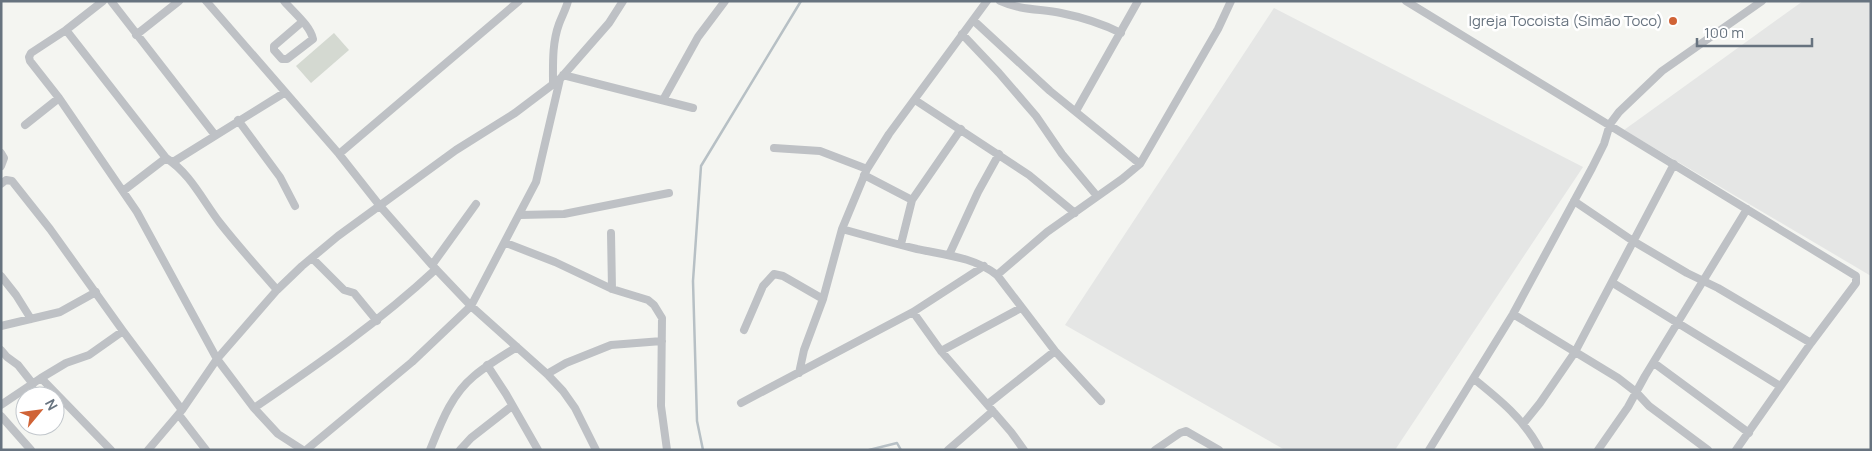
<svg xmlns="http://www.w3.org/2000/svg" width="1872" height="451" font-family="Manrope,sans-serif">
<rect width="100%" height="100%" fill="#f4f5f1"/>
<path fill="#e5e6e5" d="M1803,1H1871V276L1624,130Z
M1274,8L1583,167L1395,450H1285L1065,325Z"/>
<path fill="#d4d9d1" d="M334,33L349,50L311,83L296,66Z"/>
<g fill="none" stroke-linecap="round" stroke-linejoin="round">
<path stroke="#b7c0c5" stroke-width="2.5" d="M703,450L697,421L693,281L701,166L801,1
M869,450L897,443L901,450"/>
<path stroke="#bec1c5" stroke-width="8" d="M103,1L66,30L31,53L29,57L30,61L59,98L137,212L217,359L254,408L278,434L303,450
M111,1L215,135
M206,1L339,154L380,206L432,265L471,306L547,374L563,391L575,408L596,450
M284,1C293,12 310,25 313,39L287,59H282L274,50V46L302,22
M1000,1C1019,10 1041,9 1061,13C1081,17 1103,24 1121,33
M1406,1L1856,276V283L1811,343L1736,450
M973,20L1050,91L1140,164
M66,30L166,158C190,173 203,201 220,223C238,246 258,268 277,290
M962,34L999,73L1036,116L1062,154L1097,196
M136,35L179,1
M563,75L693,108
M553,84C553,64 552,43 559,24C562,16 566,9 568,1
M663,100L698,37L725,1
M915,100L1029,175L1075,213
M1076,111L1138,1
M238,120L280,177L295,206
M25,125L59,98
M774,148L820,151L867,169
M1,153L4,158L1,166
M339,154L519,1
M173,162L284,93
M864,175L912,200
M1,184L6,180L12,181L50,229L123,331L182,410
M123,191L166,158
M1574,201L1633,241L1687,273L1718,288L1811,343
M520,215L564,214L669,193
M842,229C867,236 892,243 917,249C945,255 974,257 997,275L1055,351L1101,401
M611,233L612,289
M506,243L555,262L612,289L648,300L654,305L662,318L661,406L667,450
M901,244L912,200L961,129
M949,255L978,192L999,154
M312,258L344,290L354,293L377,321
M432,265L476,204
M997,275L1047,232L1122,179L1140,164L1218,29L1231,1
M1,276L16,295L31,319
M1613,283L1780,386
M913,312L941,351L1011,432L1024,450
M1513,314L1618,378L1636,392L1649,406L1708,450
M1,326L60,312L96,292
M744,330L763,286L774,274L783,276L823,299
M1,350L7,357L18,365L33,384
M941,351L1021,308
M1654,363L1749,433
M487,365L506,394L538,450
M799,373L804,350L823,299L842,229L867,169L889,134L987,1
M547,374L566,363L611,345L662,341
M41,378L66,363L89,355L123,331
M1474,379C1499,399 1525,420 1540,450
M741,403L913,312L984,266
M988,404L1055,351
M1,405L41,378L111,450
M254,408C317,365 379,322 436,269
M179,415L206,450
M1,416L31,450
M1523,424L1540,403L1575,352L1674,164
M148,450L182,410L217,359L277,290L302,266L338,236L456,150L515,113L560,79L609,23L623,1
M306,450L412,362L471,306L536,182L560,79
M430,450C441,423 451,395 474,376C487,365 502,356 517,347
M460,450L471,438L512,406
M948,450L993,411
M1155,450L1180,433L1186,431L1219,450
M1429,450L1513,314L1592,168L1604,144L1610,124L1619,112L1662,71L1762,1
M1598,450L1628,407L1645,376L1747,209"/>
</g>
<circle fill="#d06336" stroke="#fff" stroke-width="2" cx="1673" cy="21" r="5"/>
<g text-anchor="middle" stroke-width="5" stroke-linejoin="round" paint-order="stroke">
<g font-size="15" fill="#67737f" stroke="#fff" text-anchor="end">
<text x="1663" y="26">Igreja Tocoista (Simão Toco)</text>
</g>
</g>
<rect width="1872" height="451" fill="none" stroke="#67737f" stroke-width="5"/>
<g transform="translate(40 411) rotate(61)"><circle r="24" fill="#ffffff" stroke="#c2c7cc"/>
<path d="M0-4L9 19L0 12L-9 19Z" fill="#d06336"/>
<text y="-8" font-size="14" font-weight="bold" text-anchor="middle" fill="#67737f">N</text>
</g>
<path d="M1697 38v8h115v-8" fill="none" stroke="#67737f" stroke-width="2.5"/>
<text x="1704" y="38" font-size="15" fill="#67737f" stroke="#ffffff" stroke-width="4" paint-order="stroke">100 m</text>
</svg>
